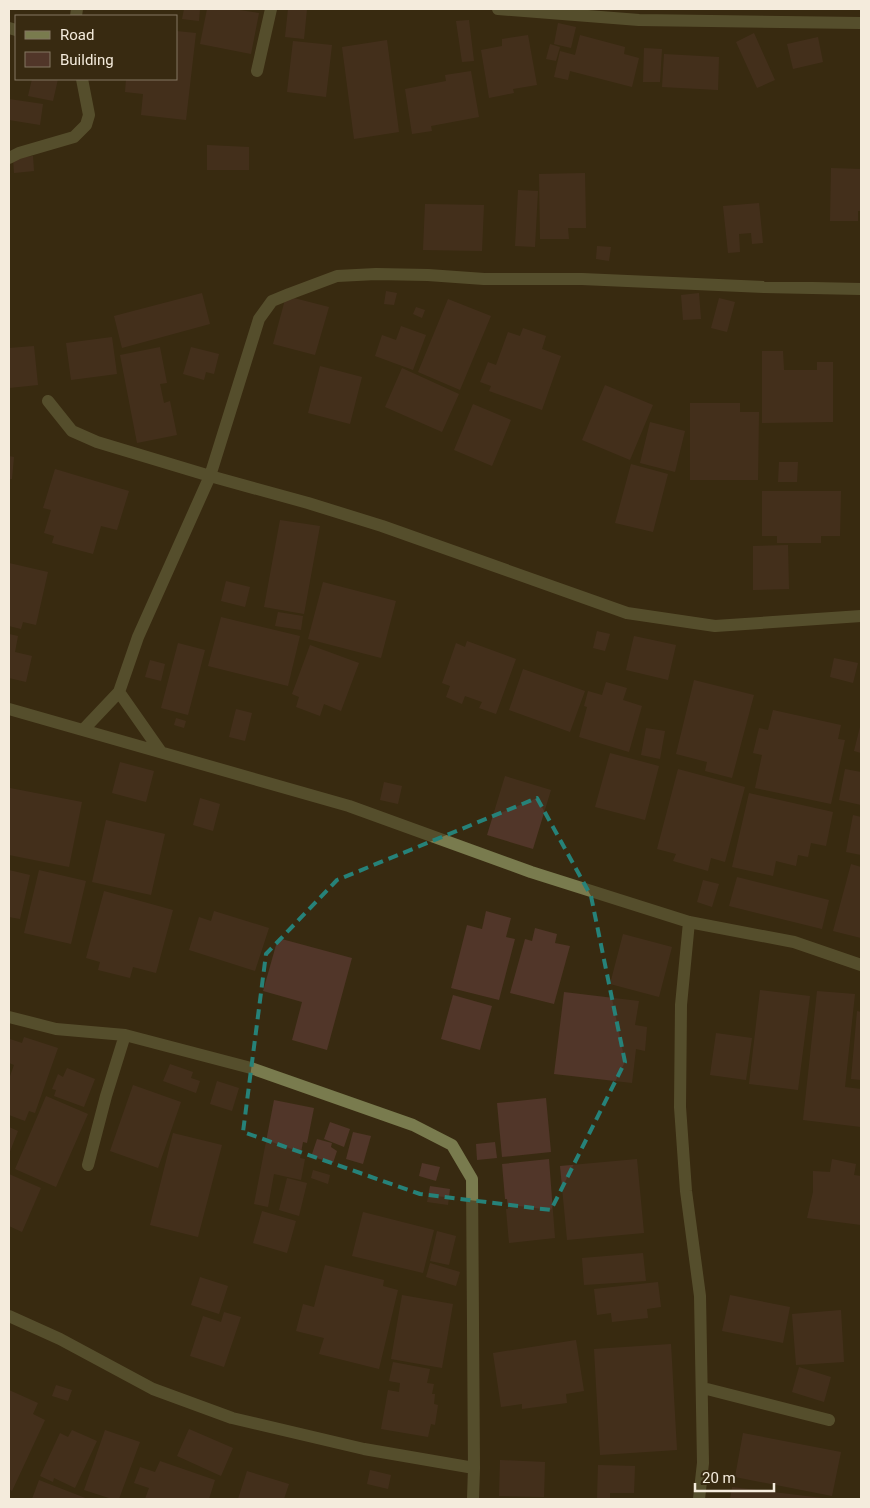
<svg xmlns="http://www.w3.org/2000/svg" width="870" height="1508" font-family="Roboto,sans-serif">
<rect width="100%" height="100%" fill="#382a11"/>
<path fill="#513629" d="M184,9H200L199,21L182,19Z
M207,9H233L259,13L251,54L200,44Z
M288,9H307L304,39L285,37Z
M469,20L474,61L462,62L456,21Z
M558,23L576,27L571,48L554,44Z
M176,31L196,33L186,120L141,115L143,94L125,92L126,79H176Z
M754,33L775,80L757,88L736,42Z
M528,35L537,85L513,89L514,93L489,98L481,50L502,46V39Z
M580,35L625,47L624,54L639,58L632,87L570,71L568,80L554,77L560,51L575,55Z
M818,37L823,62L793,69L787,44Z
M387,40L399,132L354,139L342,47Z
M293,41L332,45L326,97L287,92Z
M550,44L560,47L556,61L546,59Z
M644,48L662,49L660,82H643Z
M664,54L719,57L718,90L662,87Z
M471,71L479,117L431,126L432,131L412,134L405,89L446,81L445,75Z
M32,79H58L53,101L28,96Z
M9,99L43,104L40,125L9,120Z
M207,145L249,147V170H207Z
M33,156L34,171L14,173L13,158Z
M831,168L861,169V211H858V221H830Z
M585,173L586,228H568L569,239H540L539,174Z
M518,190L538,191L535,247L515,246Z
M759,203L763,243L752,244L751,233L739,234L740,252L728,253L723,206Z
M425,204L484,205L482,251L423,250Z
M597,246L611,247L609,261L596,259Z
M386,291L397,293L394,305L384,304Z
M202,293L210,324L122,348L114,316Z
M699,293L701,319L683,320L681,295Z
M286,296L329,307L315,355L273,344Z
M719,298L735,302L727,332L711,328Z
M448,299L491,316L460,390L418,372Z
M416,307L425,310L422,318L413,314Z
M401,326L426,335L413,370L375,356L382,335L396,340Z
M523,328L546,336L542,349L561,356L542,410L489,391L491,386L480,382L488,362L496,365L508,332L520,336Z
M112,337L117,374L71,380L66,343Z
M34,346L38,385L9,388V348Z
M160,347L167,383L160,384L164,403L170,401L177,435L137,443L120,355Z
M191,347L219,354L214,374L206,372L204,380L183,374Z
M762,351H783L784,370H817V362H833V422L762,423Z
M320,366L362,377L350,424L308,413Z
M402,368L459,394L442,432L385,407Z
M605,385L653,405L630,460L582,440Z
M690,403H740V412H759L758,480H690Z
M473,404L511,420L492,466L454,450Z
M650,422L685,431L675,472L640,463Z
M9,456L14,457L12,479H9Z
M779,462H798L797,482H778Z
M631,464L668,474L653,532L615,523Z
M55,469L129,491L117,530L101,526L93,554L52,543L54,536L44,533L51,510L43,508Z
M762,491H841L840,536H821V543H777V536H762Z
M280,520L320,526L304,614L264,607Z
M788,545L789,589L753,590V546Z
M9,563L48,572L36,625L23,622L21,629L9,626Z
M226,581L250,587L245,607L221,601Z
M323,582L396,601L381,658L308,639Z
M278,612L303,616L301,630L275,626Z
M221,617L300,636L288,686L208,666Z
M597,631L610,634L605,651L593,648Z
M9,634L18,636L15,652L32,656L26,682L9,678Z
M634,636L676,645L668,680L626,670Z
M467,641L516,659L496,714L479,708L482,702L465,696L462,704L446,697L450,686L442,683L456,643L465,647Z
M178,643L205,650L188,715L161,708Z
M310,645L359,663L341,711L324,704L320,716L296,707L299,697L292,694Z
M834,658L858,663L853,683L830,677Z
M150,660L165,664L161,681L145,677Z
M523,669L585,691L570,732L509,710Z
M694,680L754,695L732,778L705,771L707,762L676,754Z
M606,682L627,688L623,700L642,706L629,752L579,737L587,707L584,706L588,691L602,695Z
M236,709L252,713L245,741L229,737Z
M773,710L841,725L838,739L845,740L831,804L755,788L762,755L753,753L759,728L768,730Z
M176,718L186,721L184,728L174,725Z
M861,723V753L854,751Z
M646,728L665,731L660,759L641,755Z
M610,753L659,766L645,820L595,807Z
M120,762L154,771L146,802L112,793Z
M678,769L745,787L725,862L711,858L708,871L673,861L676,854L657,849Z
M845,769L861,772V805L839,800Z
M505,776L551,790L533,849L487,835Z
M384,782L402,786L398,804L380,800Z
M10,788L82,802L69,867L9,855V797Z
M749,793L833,812L826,846L811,843L808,857L798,855L796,866L776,861L773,876L732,867Z
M200,798L220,804L213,831L193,825Z
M853,815L861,817V855L846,852Z
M106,820L165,834L151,895L92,882Z
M851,864L861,867V938L833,931Z
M9,870L30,875L20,919L9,917Z
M39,870L86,881L71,944L24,933Z
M737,877L829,900L822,929L729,906Z
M703,880L719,884L712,907L697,902Z
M104,891L173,910L156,973L133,967L130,978L98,970L100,962L86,958Z
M214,911L269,928L255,971L189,950L199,917L211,921Z
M486,911L511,918L506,937L515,939L499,1000L451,988L467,925L482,929Z
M535,928L557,934L555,943L570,946L554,1004L510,993L525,939L532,941Z
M623,934L672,947L659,997L610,984Z
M278,938L352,958L327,1050L292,1040L302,1002L263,991Z
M760,990L810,996L798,1090L749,1084Z
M817,991L855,994L845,1087L861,1089V1127L803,1120Z
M564,992L639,1001L635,1025L647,1027L645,1051L636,1049L632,1083L554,1074Z
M453,995L492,1006L480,1050L441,1039Z
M857,1011L861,1012V1080L851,1079Z
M716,1033L752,1038L746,1080L710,1075Z
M24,1037L58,1048L35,1113L29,1111L25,1121L9,1115V1079L14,1065L9,1063V1043L10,1039L22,1043Z
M170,1064L193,1072L191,1078L200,1081L196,1093L163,1081Z
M67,1068L95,1079L84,1107L54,1096L56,1090L52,1089L58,1074L63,1077Z
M217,1081L239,1088L232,1111L210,1104Z
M133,1085L181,1102L158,1168L110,1151Z
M46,1096L88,1114L56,1187L15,1169Z
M546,1098L551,1152L502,1157L497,1103Z
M274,1100L314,1108L307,1143L303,1142L300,1158L305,1159L301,1180L274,1174L268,1207L254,1204Z
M330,1122L350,1129L344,1147L324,1139Z
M9,1127L18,1131L9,1154Z
M353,1132L371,1136L363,1164L346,1159Z
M173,1133L222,1145L198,1237L150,1225Z
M317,1139L332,1143L331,1147L337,1151L333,1163L311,1157Z
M495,1142L497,1158L477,1160L476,1144Z
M549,1159L555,1238L509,1243L506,1209H508L507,1199H505L502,1164Z
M637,1159L644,1233L567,1240L560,1166Z
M832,1159L856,1164L854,1175L861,1176V1225L807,1218L813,1192V1171L830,1172Z
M422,1163L440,1167L436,1181L419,1176Z
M313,1170L330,1175L328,1184L311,1178Z
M9,1174L41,1188L22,1232L9,1226Z
M287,1178L307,1183L299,1216L279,1210Z
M430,1186L450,1189L448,1205L427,1202Z
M262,1211L296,1221L287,1253L253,1243Z
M363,1212L434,1230L423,1273L352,1256Z
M437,1231L456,1236L449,1265L430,1261Z
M643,1253L646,1281L584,1285L582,1258Z
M430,1263L460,1272L456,1286L426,1277Z
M325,1265L384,1280L383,1286L398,1290L379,1369L319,1354L324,1338L296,1331L303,1304L314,1307Z
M200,1277L228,1286L219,1314L191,1305Z
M658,1282L661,1307L647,1309L648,1318L612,1322L611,1313L597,1315L594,1289Z
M402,1295L453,1304L442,1368L391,1359Z
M730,1295L790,1307L783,1343L722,1331Z
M841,1310L844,1362L796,1365L792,1314Z
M224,1312L241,1317L224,1367L190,1356L203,1316L221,1322Z
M576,1340L584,1391L566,1394L567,1403L522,1409V1404L501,1407L493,1353Z
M671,1344L677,1450L600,1455L594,1349Z
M393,1362L430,1369L427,1383L434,1384L432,1394H435L434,1404L438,1405L435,1425L431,1424L428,1437L381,1429L388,1390L399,1392L400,1383L389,1381Z
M799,1367L831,1377L824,1402L792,1392Z
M56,1385L72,1390L68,1401L52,1396Z
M9,1390L38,1403L33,1414L45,1420L12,1491L9,1489Z
M189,1429L233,1448L221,1476L177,1456Z
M72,1430L97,1441L75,1488L54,1478L53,1482L40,1476L60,1433L68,1437Z
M105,1430L140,1442L119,1499H112L84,1490Z
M743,1433L841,1452L832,1496L735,1477Z
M500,1460L545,1462L544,1497L499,1496Z
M160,1461L215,1480L209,1499H145L149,1488L134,1483L140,1467L155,1472Z
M598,1465L635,1466L634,1493H610V1499H597Z
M370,1470L391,1475L388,1489L367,1484Z
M247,1471L289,1484L284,1499H238Z
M39,1480L88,1499H32Z
M732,1487L823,1498V1499H730Z"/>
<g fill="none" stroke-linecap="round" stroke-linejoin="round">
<path stroke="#797b4e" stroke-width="12" d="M498,9L639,20L861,23
M76,16L77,9
M9,28L16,30
M257,71L271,9
M9,158L19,153L74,137L86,125L89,115L82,79
M48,401L72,431L97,442L210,476L308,503L382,526L627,613L715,626L861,616
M119,692L161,752
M9,709L349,806L531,872L689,922L794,942L861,965
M83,730L119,692L138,637L210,476L259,319L272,301L289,294L337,276L376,274L428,275L484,279H582L764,287L861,289
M689,922L681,1005L680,1107L686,1191L700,1296L703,1463L699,1499
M9,1017L56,1029L125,1035L251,1068L413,1125L452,1145L472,1179L474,1468L473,1499
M88,1165L106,1096L125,1035
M9,1316L60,1339L153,1389L232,1418L364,1449L474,1468
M703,1388L829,1420"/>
</g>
<path d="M0 0H870V1508H0ZM537,798L591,896L625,1062L551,1210L420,1194L243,1132L266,954L337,880Z" fill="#382a11" fill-opacity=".55" fill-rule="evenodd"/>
<path fill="none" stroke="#268279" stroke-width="4" stroke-dasharray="10 6" stroke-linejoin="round" d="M537,798L591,896L625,1062L551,1210L420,1194L243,1132L266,954L337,880Z"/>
<rect width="870" height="1508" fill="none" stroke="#f4ebdc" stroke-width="20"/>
<rect x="15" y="15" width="162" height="65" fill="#382a11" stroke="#837762"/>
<rect x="25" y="31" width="25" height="8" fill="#797b4e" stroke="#837762"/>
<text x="60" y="40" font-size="15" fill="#f4ebdc">Road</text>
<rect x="25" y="52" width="25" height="15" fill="#513629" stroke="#837762"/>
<text x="60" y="65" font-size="15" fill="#f4ebdc">Building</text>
<path d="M695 1483v8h79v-8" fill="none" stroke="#f4ebdc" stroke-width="2.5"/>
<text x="702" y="1483" font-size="15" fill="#f4ebdc" stroke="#382a11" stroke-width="4" paint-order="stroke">20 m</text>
</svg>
